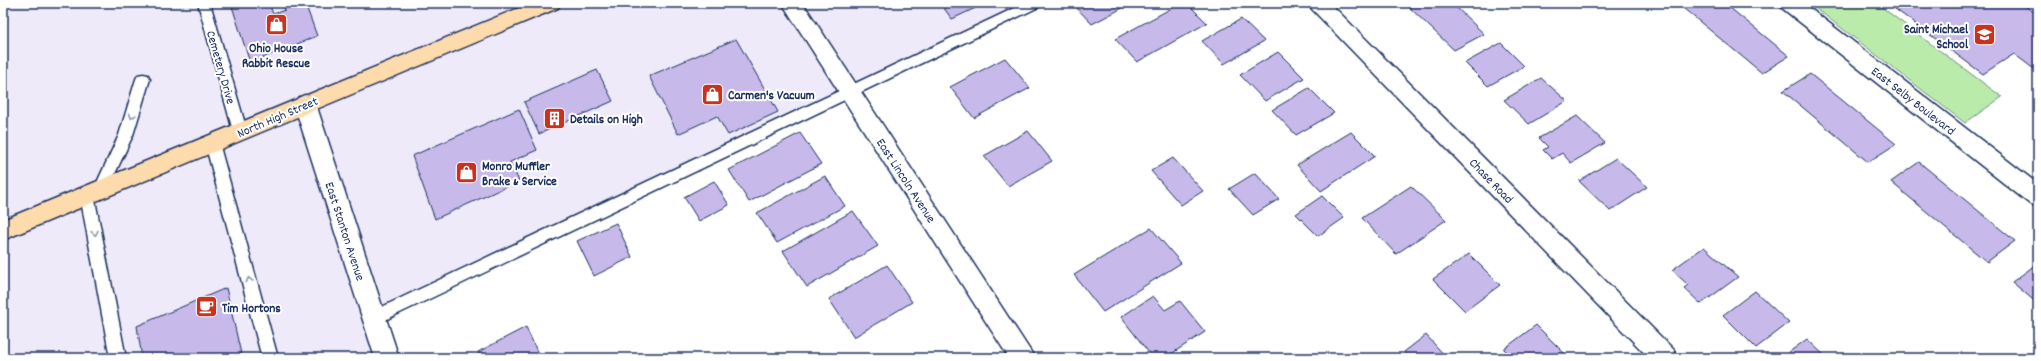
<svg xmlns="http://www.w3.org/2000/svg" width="2041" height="361" font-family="Dekko,sans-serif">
<rect width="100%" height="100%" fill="#fff"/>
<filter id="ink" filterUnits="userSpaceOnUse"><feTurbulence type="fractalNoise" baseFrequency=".025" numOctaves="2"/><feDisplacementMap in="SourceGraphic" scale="8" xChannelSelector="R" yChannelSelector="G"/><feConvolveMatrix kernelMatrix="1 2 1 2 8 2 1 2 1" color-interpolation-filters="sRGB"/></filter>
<g filter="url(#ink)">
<path fill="#eeeaf9" d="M3,3H1038L374,318L380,358H3Z"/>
<path fill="#bbebab" stroke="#6b8d84" d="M1809,3H1876L2002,97L1965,123Z"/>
<path fill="#c7baeb" stroke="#1b2f5e" d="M231,3H269L273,14L285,10L283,3H305L317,36L250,63Z
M940,3H986L952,19Z
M1072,3H1132L1092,24Z
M1181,3H1187L1207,23L1137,62L1115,39Z
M1417,3H1452L1484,34L1454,50L1409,7Z
M1692,3H1724L1789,56L1762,73L1683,8Z
M1887,3H2021L2038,15V72L2014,54L1983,74Z
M1241,19L1264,41L1224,64L1202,41Z
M736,39L778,112L728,135L717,116L678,134L649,76Z
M1501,43L1524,66L1488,86L1465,63Z
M1278,52L1304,78L1265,101L1240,75Z
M1005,58L1030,88L974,118L950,87Z
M597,70L613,101L539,134L524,102Z
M1810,74L1896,144L1868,162L1783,91Z
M1541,78L1567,101L1529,124L1504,100Z
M1309,88L1334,113L1296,135L1272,110Z
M519,109L537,150L510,162L519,181L435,219L412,156Z
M1577,116L1605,143L1571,163L1562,153L1552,159L1543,150L1548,147L1539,138Z
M1028,131L1052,161L1008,186L984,156Z
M1351,132L1375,156L1321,191L1297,165Z
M800,133L821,164L749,202L729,170Z
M1173,158L1203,191L1181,205L1151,171Z
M1616,158L1647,187L1610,211L1579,181Z
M1919,162L2015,241L1987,262L1891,182Z
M1255,173L1279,199L1253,215L1229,189Z
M825,176L845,206L777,243L757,213Z
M714,181L729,205L699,221L684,197Z
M1411,186L1446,220L1396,254L1362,218Z
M1322,196L1344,218L1318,236L1296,214Z
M853,211L878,246L807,287L783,251Z
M616,223L632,257L594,276L577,241Z
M1151,228L1181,263L1103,312L1074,275Z
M1704,247L1738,277L1701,304L1684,288L1688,285L1672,270Z
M1469,254L1500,285L1465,311L1433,279Z
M2038,263V304L2012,282Z
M887,265L912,302L854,337L829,299Z
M226,288L242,358H142L137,326Z
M1755,291L1789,323L1756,348L1723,315Z
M1153,296L1165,310L1180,301L1205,332L1165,358H1153L1121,317Z
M1536,325L1569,358H1513L1504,349Z
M526,327L540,358H481L478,352Z
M1426,335L1447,358H1410L1404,352Z
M1807,339L1827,358H1781Z"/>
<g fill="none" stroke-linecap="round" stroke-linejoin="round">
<defs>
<path id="service" d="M198,3H210L247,131L245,135L240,137L235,135L233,131Z
M1025,3H1043L1041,6L379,323L374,325L369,323L366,318L369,313Z
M143,74L148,75L150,79L133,135L106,193L101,195L96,193L94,189L119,135L136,79L138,75Z
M212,137L217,139L219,143L278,358H262L205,143L207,139Z
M87,189L92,191L94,195L126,358H110L80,195L82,191Z"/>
<path id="minor" d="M1308,3H1330L1674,350L1677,358H1649L1311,8Z
M1779,3H1803L2038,184V207L2030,204L1782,8Z
M305,95L312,98L316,104L399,358H375L294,104L298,98Z"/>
<path id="secondary" d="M782,3H803L1035,358H1009Z"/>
<path id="primary" d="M531,3H561L558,8L3,240V220Z"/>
</defs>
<use href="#service" stroke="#1b2f5e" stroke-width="3"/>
<use href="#minor" stroke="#1b2f5e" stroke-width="3"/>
<use href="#secondary" stroke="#1b2f5e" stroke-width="3"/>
<use href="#primary" stroke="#1b2f5e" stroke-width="3"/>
<use href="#service" fill="#fff" fill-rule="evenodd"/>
<use href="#minor" fill="#fff" fill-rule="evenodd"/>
<use href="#secondary" fill="#fff" fill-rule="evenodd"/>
<use href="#primary" fill="#fedbac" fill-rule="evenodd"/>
</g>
<defs><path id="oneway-chevron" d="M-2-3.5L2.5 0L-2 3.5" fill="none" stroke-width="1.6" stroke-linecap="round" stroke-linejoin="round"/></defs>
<g stroke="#8d97ae">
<use href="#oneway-chevron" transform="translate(132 116) rotate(107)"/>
<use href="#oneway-chevron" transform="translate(95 233) rotate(79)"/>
<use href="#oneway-chevron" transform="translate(249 280) rotate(-105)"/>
</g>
</g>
<defs>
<symbol id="shop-square" viewBox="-11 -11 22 22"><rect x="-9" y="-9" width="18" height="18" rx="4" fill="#c8321e" stroke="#fff"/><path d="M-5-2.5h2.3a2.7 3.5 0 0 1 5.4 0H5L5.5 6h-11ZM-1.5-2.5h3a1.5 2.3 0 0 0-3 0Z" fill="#fff"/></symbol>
<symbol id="school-square" viewBox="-11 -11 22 22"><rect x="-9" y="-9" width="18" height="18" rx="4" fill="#c8321e" stroke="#fff"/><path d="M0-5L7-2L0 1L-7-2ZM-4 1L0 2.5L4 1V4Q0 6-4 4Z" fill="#fff"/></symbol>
<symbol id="building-square" viewBox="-11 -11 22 22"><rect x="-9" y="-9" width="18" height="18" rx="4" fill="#c8321e" stroke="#fff"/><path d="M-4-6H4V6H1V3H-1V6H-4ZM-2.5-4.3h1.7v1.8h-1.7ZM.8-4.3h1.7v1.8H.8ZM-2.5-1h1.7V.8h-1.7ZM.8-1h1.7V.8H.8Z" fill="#fff"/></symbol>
<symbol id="cafe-square" viewBox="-11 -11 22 22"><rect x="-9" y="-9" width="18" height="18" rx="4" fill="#c8321e" stroke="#fff"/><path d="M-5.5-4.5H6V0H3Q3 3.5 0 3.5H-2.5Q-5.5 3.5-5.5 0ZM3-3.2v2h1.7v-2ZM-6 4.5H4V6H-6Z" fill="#fff"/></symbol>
</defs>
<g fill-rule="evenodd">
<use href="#shop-square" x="264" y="12" width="25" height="25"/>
<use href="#school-square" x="1972" y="22" width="25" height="25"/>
<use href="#shop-square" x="700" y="82" width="25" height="25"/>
<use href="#building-square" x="542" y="106" width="25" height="25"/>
<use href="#shop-square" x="454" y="160" width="25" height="25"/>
<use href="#cafe-square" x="194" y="294" width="25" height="25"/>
</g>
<g text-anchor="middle" stroke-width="4" stroke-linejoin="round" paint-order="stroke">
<g font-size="13" font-weight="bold" fill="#1b2f5e" stroke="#fff" text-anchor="start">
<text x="1968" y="33" text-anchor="end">Saint Michael<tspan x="1968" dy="15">School</tspan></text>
<text x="276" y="52" text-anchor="middle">Ohio House<tspan x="276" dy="15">Rabbit Rescue</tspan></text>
<text x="728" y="99">Carmen's Vacuum</text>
<text x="570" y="123">Details on High</text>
<text x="482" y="170">Monro Muffler<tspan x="482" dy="15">Brake &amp; Service</tspan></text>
<text x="222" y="312">Tim Hortons</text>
</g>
<g font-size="13" fill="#1b2f5e" stroke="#fff">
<text transform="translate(222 67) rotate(74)" y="5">Cemetery Drive</text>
<text transform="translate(1914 100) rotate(38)" y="5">East Selby Boulevard</text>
<text transform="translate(277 116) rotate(-23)" y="5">North High Street</text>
<text transform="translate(907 180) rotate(57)" y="5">East Lincoln Avenue</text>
<text transform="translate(1492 180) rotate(46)" y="5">Chase Road</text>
<text transform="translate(346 231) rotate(72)" y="5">East Stanton Avenue</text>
</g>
</g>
<rect width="2041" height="361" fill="none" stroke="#fff" stroke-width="16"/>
<rect x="8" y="8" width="2025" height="345" fill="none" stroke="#1b2f5e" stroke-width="1.5" filter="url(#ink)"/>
</svg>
